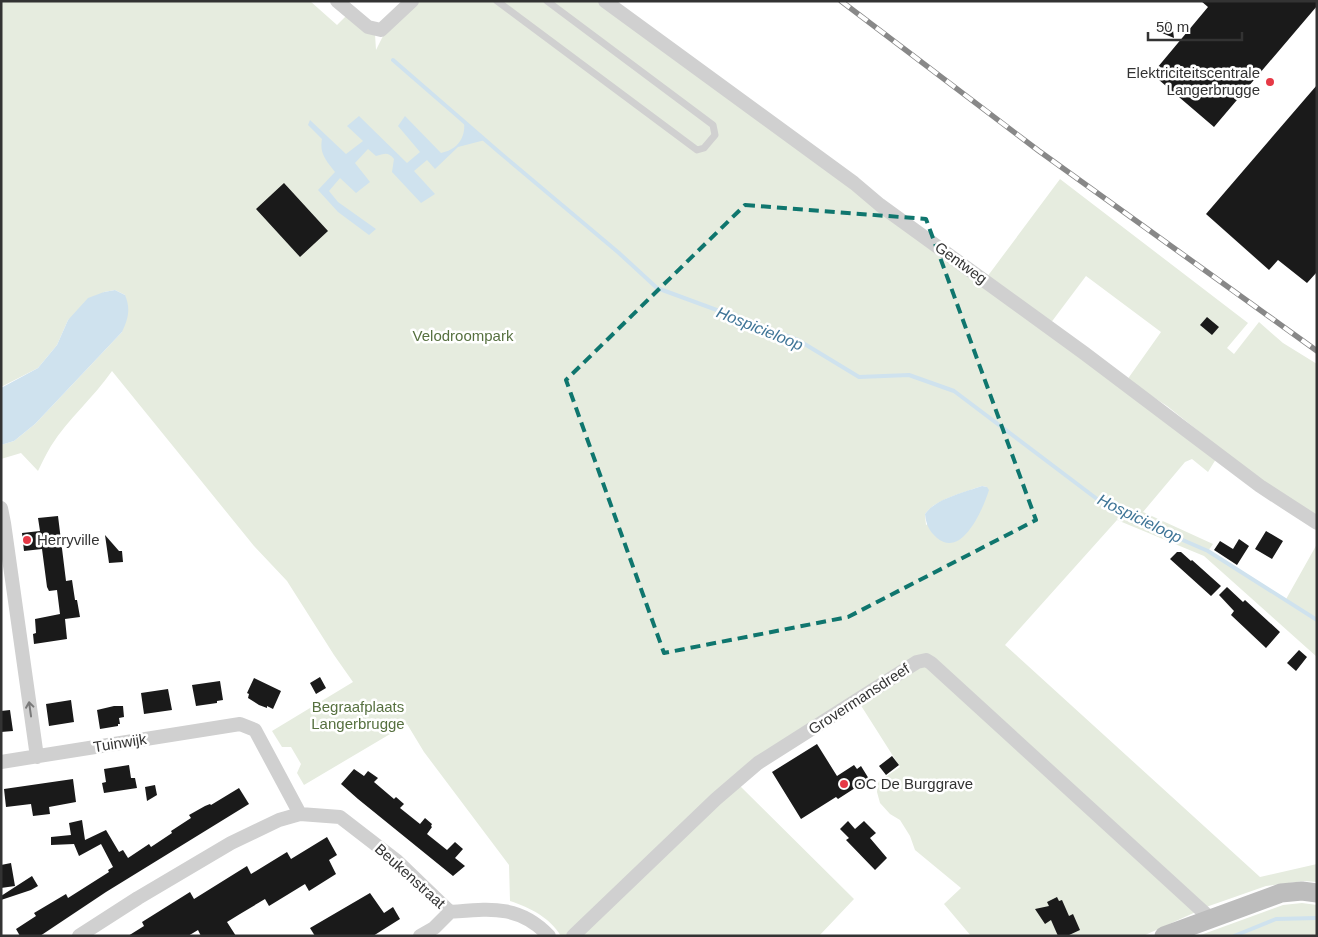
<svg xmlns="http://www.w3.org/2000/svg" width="1318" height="937" font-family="Helvetica,sans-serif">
<rect width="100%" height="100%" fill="#fff"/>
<path fill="#e6ecdf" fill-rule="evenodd" d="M1,1H310L337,25L346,16L375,34L376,50L384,34L418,1H597L1180,431L1216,459L1208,472L1192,459L1185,462L1143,512L1213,544L1208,551L1285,601L1317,544V657L1204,556L1117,520L1005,645L1260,877L1317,864V882L1304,881L1266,886L1209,906L1143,936H971L944,904L961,888L915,850L910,836L900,820L890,814L880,803L877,792L878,782L900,767L860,704L761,767L740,786L854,899L819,936H561C549,917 531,908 510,901L509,865L424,752L407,724L304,785L297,773L301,764L291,747H282L272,731L353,682L334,655L287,581L254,546L112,371C94,397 68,419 51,446C46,454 42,463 38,471L21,453L1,459V445L14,441L35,424L122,332L125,295L115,290L104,292L68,320L57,345L38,368L1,387ZM982,486L987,487L926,525L925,514C934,500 965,492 982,486Z
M1060,179L1248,323L1227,348L1234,354L1259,322L1283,343L1317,364V517L1281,494L1226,453L1167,406L1127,380L1161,332L1086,276L1050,324L987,277Z
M1302,903L1317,905V936H1198L1283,905Z"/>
<path fill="#cfe2ee" d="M359,116L407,163L420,152L398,126L405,116L441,153C457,150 466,138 464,122L485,140L458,147L435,169L427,160L414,171L435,194L421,203L392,172L394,159C388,151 384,154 376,156L368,149L355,163L370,182L356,193L340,178L329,191L338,202L376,229L369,235L338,212L318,190L335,172C327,161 319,154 322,139L308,125L310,120L346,154L363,141L347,126Z
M115,290L125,295C131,309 128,319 122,332L35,424L14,441L1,445V388L38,368L57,345L68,320L88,298L104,292Z
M982,486L987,487L989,490C983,509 962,559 937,538C929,531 926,524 925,514C935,499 965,492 982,486Z"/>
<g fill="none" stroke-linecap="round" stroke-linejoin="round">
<path stroke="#cfe2ee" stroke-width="4" d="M393,60L499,152L619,253L657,288L798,340L859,377L909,375L954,391L1101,502L1125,515L1208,551L1317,620
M1234,936L1276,919L1317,918"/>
</g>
<path fill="#1a1a1a" d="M1201,1H1317V6L1214,127L1152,74L1208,7Z
M1168,20L1172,23L1174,38L1162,33L1160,29L1161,23Z
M1317,85V272L1307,283L1278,260L1269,270L1206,214Z
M284,183L328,231L300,257L256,209Z
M1207,317L1219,327L1212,335L1200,325Z
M58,516L66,581L72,580L75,600H77L80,617L65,619L67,639L34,644L33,634L36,633L35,619L60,614L57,590L49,591L47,587L42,549L24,551L22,533L40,531L38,518Z
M1266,531L1283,541L1272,559L1255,549Z
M105,535L119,551H122L123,562L109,563Z
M1239,539L1249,546L1237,565L1214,550L1220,541L1233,549Z
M1177,552H1181L1191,561L1192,560L1221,586L1211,596L1170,559Z
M1227,587L1243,602L1245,600L1280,632L1266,648L1231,615L1234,611L1219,595Z
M1299,650L1307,657L1296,671L1287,663Z
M320,677L326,688L316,694L310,683Z
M254,678L281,691L273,709L267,706V708L259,705L248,698L249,694L247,693Z
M220,681L223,700L217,701V703L196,706L192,685Z
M168,689L172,710L144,714L141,693Z
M71,700L74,722L49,726L46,704Z
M114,706H123L124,717L119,718L120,724H118V726L100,729L97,710Z
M10,710L13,731L1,732V711Z
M817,744L837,776L854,765L857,769L861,766L869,779L838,799L836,797L801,819L772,772Z
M892,756L899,765L886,775L879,766Z
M129,765L131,778H135L137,788L104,793L102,783L106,782L104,769Z
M354,769L364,776L368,771L378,778L374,782L394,799L396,797L404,804L400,808L420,824L425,818L432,824L431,826L432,827L427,834L447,850L455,842L463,849L455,858L465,866L453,876L358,799L341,784Z
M73,779L76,802L49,807L50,814L33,816L31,804L6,807L4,789Z
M155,785L157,795L147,801L145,787Z
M239,788L249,804L106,892L40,936H20L16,929L36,916L34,913L66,894L68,898L109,872L108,870L113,867L101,844L79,856L74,844L51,845V837L71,835L69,823L82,820L85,840L106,830L119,852L123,850L128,858L149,844L151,847L172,833L171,831L191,818L189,815L205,806L210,804L211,805Z
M848,821L855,829L864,821L876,833L870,838L887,858L875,870L846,840L849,838L840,829Z
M327,837L337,855L329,860L336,874L309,891L305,884L269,906L265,899L240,914L227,922L236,936H201L198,930L188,936H128L144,926L142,922L190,892L194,899L247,866L251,874L287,852L291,859Z
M11,863L15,886L1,888V865Z
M32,876L38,886L31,890L1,900V896Z
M370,893L384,913L393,907L400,919L373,936H315L310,928Z
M1057,897L1059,901L1062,900L1069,916L1073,914L1080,930L1067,936H1058L1051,920L1045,924L1035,909L1049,906L1047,902Z"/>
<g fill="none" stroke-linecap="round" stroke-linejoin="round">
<path stroke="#d0d0d0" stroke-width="7" d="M497,1L697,150L704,148L715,135L713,125L547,1"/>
<path stroke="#d0d0d0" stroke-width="14" d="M337,1L368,27L381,30L412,1
M605,1L854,183L880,205L1084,353L1260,486L1317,523
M1,508L4,523L1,530
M4,523L37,757
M1,762L240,724L255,730L300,814
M79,936L138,898L231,843L279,820L300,814L340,817L397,861L450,912C489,909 519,904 549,936
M420,936L434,928L450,912
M573,936L716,799L758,763L917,662L926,660L931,663L1210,918"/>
<path stroke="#bdbdbd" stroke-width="19" d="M1164,936L1281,893L1302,891L1317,893"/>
<defs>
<path id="rail" d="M841,1L1039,151L1317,351"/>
</defs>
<use href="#rail" stroke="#888" stroke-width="5.5"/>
<use href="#rail" stroke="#fff" stroke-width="4" stroke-dasharray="11" stroke-linecap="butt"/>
</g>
<defs><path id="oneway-shaft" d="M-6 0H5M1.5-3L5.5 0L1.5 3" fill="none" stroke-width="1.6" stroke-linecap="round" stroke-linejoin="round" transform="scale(1.25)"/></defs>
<use stroke="#7a7a7a" href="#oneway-shaft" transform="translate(30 709) rotate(-98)"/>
<path fill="none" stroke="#0f766e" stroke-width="4" stroke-dasharray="10 6" stroke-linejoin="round" d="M745,205L926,219L1036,520L848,617L664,653L566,380Z"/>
<g fill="#e63946" stroke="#fff" stroke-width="2">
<circle cx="1270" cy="82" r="5"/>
<circle cx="27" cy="540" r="5"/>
<circle cx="844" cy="784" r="5"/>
</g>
<g text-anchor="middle" stroke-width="5" stroke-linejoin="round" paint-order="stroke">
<g font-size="15" fill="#333" stroke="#fff" text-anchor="start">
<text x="1260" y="78" text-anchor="end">Elektriciteitscentrale<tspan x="1260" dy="17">Langerbrugge</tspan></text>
<text x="37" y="545">Herryville</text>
<text x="854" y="789">OC De Burggrave</text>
</g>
<g font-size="15" fill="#333" stroke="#fff">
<text transform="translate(961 263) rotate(36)" y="5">Gentweg</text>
<text transform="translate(859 699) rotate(-33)" y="5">Grovermansdreef</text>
<text transform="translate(120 743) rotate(-9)" y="5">Tuinwijk</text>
<text transform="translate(410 876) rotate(42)" y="5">Beukenstraat</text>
</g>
<g font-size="15" fill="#56703f" stroke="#fff">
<text x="463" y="341">Velodroompark</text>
<text x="358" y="712">Begraafplaats<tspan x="358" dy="17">Langerbrugge</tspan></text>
</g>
<g font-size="16" font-style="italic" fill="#3f7597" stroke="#fff">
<text transform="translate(760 328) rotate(22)" y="6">Hospicieloop</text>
<text transform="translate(1140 518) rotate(26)" y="6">Hospicieloop</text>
</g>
</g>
<rect width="1318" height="937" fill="none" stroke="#333333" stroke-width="5"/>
<path d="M1148 32v8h94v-8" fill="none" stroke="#333333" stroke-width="2.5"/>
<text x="1156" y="32" font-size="15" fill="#333333" stroke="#ffffff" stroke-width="4" paint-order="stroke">50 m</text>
</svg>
